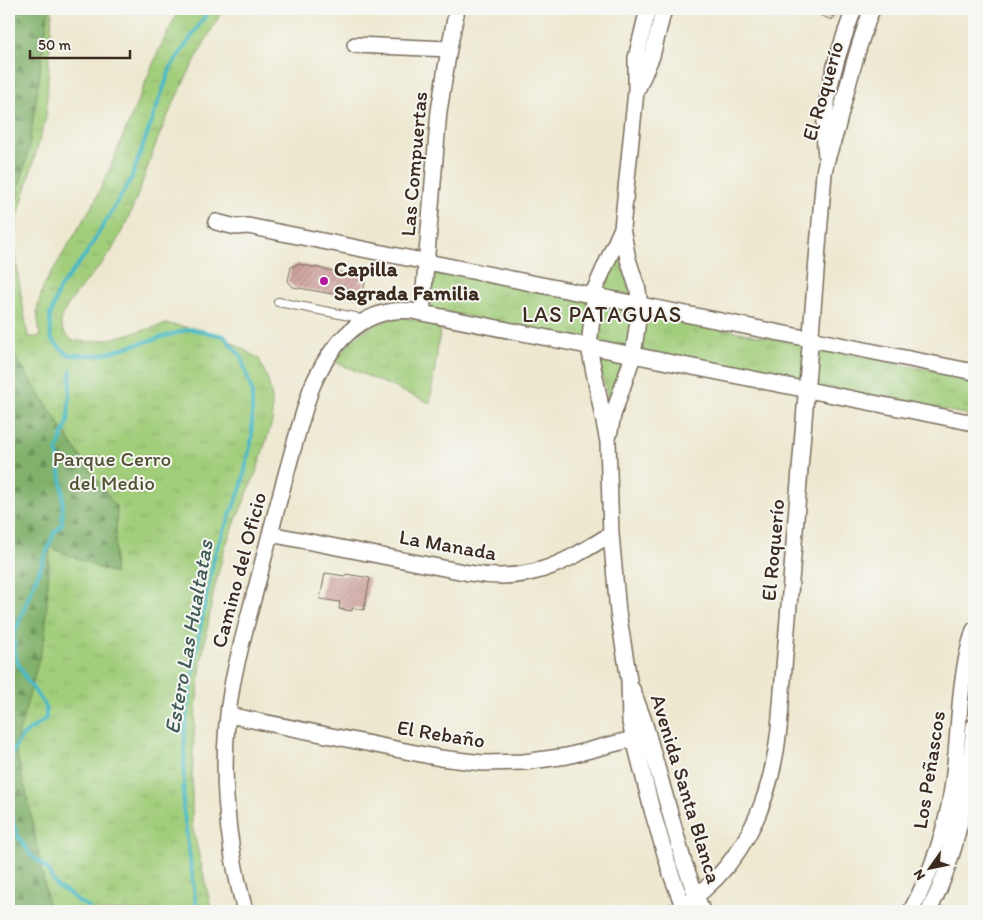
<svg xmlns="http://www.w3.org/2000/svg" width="983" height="920" font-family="Itim,sans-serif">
<defs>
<pattern id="grass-tufts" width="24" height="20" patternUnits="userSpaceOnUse" patternTransform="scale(1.25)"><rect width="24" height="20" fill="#a2ce7c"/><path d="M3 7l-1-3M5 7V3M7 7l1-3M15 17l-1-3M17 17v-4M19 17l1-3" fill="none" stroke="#8cb16b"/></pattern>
<pattern id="forest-firs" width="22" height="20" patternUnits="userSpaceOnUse" patternTransform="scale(1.25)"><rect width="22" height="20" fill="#81b16c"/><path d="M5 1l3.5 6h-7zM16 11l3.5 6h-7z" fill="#6b9058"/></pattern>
<pattern id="building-hatch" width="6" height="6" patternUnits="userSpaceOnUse" patternTransform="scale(1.25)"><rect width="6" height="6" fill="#ca9894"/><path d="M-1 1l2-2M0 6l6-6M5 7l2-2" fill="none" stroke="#a57c78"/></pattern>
</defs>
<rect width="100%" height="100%" fill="#f6f6f2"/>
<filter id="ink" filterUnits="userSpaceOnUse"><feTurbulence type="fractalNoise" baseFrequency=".02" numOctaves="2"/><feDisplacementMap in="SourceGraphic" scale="10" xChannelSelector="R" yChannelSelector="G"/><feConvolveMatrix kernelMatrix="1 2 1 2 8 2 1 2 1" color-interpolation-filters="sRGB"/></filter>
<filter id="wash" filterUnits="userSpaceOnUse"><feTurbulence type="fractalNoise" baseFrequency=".0096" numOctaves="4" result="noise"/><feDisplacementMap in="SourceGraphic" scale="20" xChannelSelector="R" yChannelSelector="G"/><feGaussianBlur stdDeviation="1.12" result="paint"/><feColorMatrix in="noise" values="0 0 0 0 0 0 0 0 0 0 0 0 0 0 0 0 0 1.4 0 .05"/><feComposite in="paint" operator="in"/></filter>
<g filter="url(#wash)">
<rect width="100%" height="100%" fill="#ede8cf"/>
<path fill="url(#grass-tufts)" stroke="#6e7c4d" d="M9,9H52L46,117L12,238L28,337H40L37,310L44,285L95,201L110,168L158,52L178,12L180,9H223C199,52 175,96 157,141C149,161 143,182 135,202C129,219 120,234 112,250C102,267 59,306 61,324C62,330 67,336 72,340L89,342L109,339L167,324L198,329L225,338L259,359L268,380L272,399V422L257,470L225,547L214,590L201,663L195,718L192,780V825L212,911H9Z
M619,255L631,296L603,290Z
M434,271L974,379V416L431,309Z
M399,317L441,324L430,403L335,362C354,334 368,326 399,317Z
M596,354L626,362L610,405Z"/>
<path fill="url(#forest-firs)" stroke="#5e6e45" d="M9,9H49L29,148L9,230Z
M9,347L82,459L117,508L114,574L50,547L45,637L15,747L30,809L49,909L47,911H9Z"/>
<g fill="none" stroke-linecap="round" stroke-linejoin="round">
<path stroke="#4bbac3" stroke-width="4" d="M9,765C13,752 17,738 30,730C36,725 41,724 46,718V707L27,680L16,659L13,637L54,533L62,524L63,493L57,450L68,422L71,370
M9,806L16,833L30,854L47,869L57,887L67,892L79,902L89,907
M197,911L183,807L185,727L199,634L215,553L241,488L252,438V391L241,357L224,336L190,329L100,355H68L51,339L50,316L59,289L86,254L131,179L171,67L210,9"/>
</g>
<g id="blocks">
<path fill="url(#building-hatch)" d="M804,9H836L832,20Z
M298,264L360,276L359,281L365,282L363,295L356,294L355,298L293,287L288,281L291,267Z
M325,573L345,576L346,574L370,578L364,610L352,608V611L339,609L340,602L320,599Z"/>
</g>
</g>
<g filter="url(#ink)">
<use href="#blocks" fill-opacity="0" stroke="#796c5c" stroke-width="1"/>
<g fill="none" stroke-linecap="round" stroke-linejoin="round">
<defs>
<path id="lane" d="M278,302L355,317L363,322"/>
<path id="street" d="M355,45L449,49
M638,88L652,56L664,9
M826,156C819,107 837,55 854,9
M216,222L236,227L248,226L974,372
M622,228L595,289L589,347L608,442L611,534L618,612L629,680L630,723L652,810L671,874L685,911
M422,313L439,111L449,49L457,9
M610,431L613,415L633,356L640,306L638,290L628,259L622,228L636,91V58L648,9
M270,534L469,573C528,584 563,564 611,534
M632,689L644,721L684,863L702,911
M228,715L440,758L483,763L524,762L567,756L648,735
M245,911C225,839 219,760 232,686C240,644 253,602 263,561C278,503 293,445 311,389C329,346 361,306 412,311L974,423
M675,911C742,870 771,805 779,729L824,173C826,157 833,144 837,128C847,88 857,48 872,9
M911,911C931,873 946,831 952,789C960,736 957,681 974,630
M929,911C959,852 968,791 974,726"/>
</defs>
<use href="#lane" stroke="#796c5c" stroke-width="10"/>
<use href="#street" stroke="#796c5c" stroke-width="18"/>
<use href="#lane" stroke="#fff" stroke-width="8"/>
<use href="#street" stroke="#fff" stroke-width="15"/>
</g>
</g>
<circle fill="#b5179e" stroke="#f6f6f2" stroke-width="2" cx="324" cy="281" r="5"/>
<g text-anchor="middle" stroke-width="4" stroke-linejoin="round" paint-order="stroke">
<g font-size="21" fill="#3b2a1e" stroke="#f6f6f2">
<text transform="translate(823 91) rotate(-74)" y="7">El Roquerío</text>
<text transform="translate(414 164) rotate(-85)" y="7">Las Compuertas</text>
<text transform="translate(448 545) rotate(10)" y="7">La Manada</text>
<text transform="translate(773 550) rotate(-85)" y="7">El Roquerío</text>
<text transform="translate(239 570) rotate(-75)" y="7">Camino del Oficio</text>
<text transform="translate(441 734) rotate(9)" y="7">El Rebaño</text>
<text transform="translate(929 770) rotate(-81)" y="7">Los Peñascos</text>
<text transform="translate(686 789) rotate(73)" y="7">Avenida Santa Blanca</text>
</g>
<g font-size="21" font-weight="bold" fill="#3b2a1e" stroke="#f6f6f2" text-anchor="start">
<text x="334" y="276">Capilla<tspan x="334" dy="24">Sagrada Familia</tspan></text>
</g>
<g font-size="21" fill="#555336" stroke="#f6f6f2">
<text x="112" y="466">Parque Cerro<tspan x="112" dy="24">del Medio</tspan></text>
</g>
<g font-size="22" letter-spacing="1" fill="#3b2a1e" stroke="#f6f6f2">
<text x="602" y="322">LAS PATAGUAS</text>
</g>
<g font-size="22" font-style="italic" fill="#415c58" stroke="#f6f6f2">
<text transform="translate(188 637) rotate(-80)" y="8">Estero Las Hualtatas</text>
</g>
</g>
<rect width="983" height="920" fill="none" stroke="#f6f6f2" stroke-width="30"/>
<g transform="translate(930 868) rotate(237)" stroke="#f6f6f2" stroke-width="4" paint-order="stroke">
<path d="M0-4L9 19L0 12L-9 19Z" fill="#3b2a1e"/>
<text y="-8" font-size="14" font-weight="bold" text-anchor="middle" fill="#3b2a1e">N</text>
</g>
<path d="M30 50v8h100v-8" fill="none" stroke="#3b2a1e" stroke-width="2.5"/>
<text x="38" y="50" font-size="15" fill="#3b2a1e" stroke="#f6f6f2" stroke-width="4" paint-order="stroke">50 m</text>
</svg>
